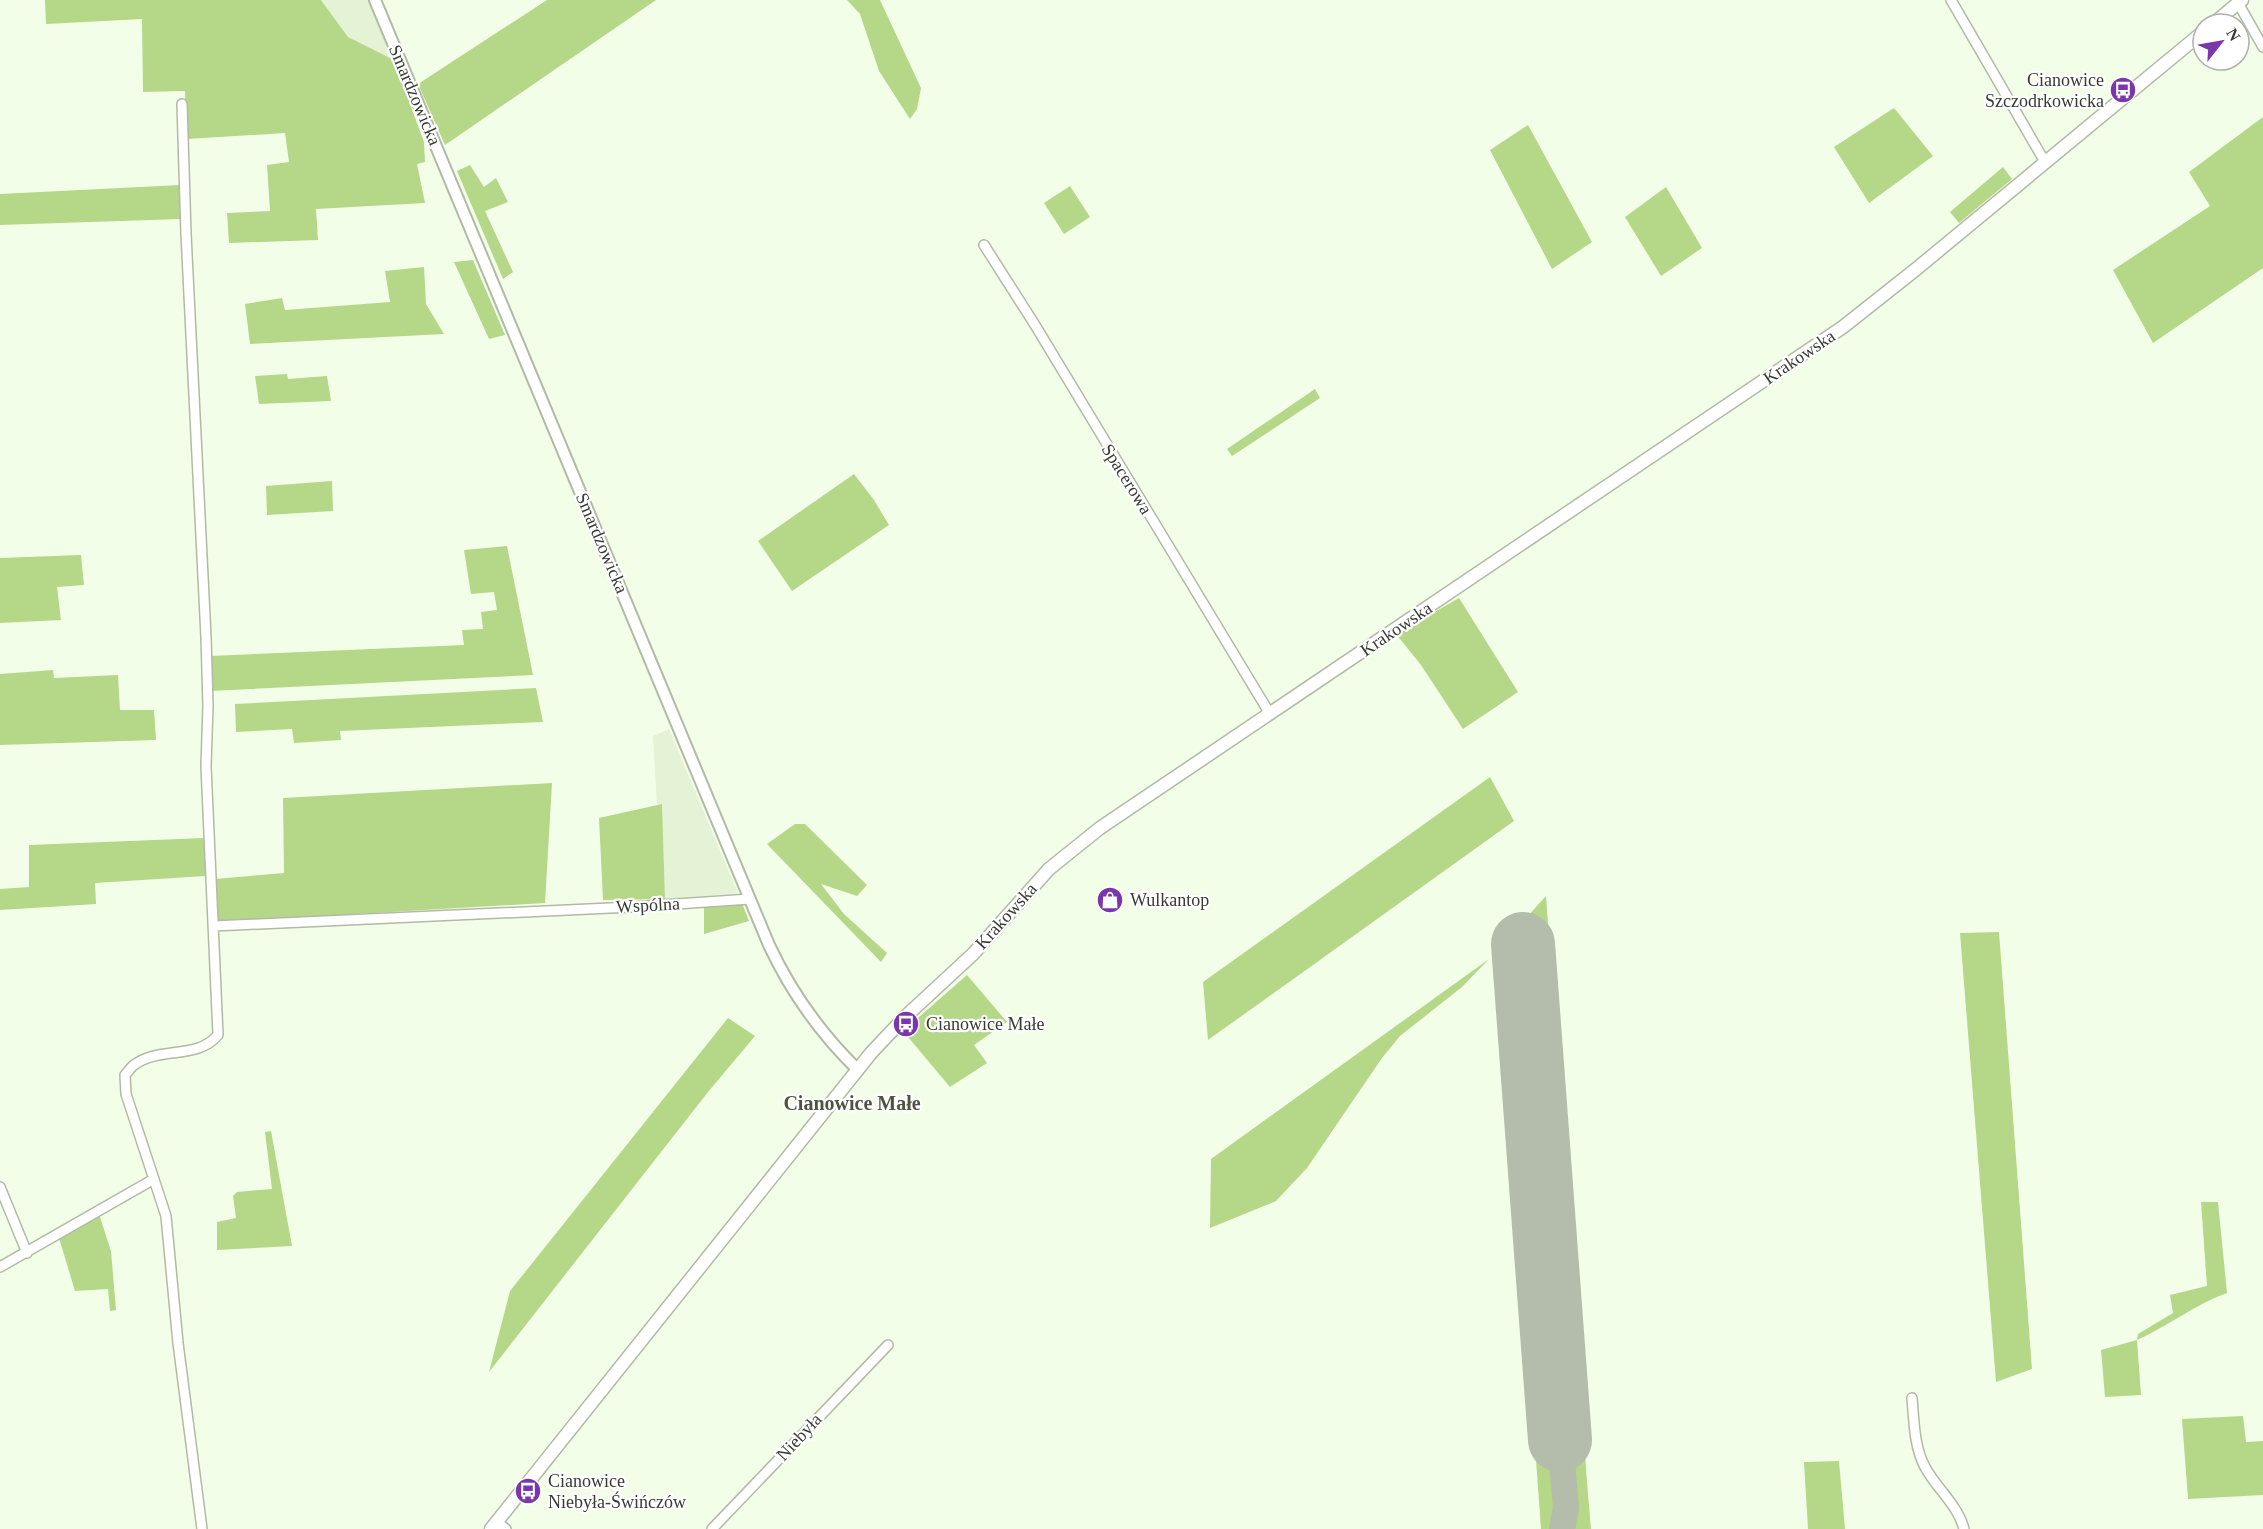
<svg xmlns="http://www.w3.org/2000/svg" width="2263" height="1529" font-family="'Times New Roman',serif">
<rect width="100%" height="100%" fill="#f3fee8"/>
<path fill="#e4f2d6" d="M321,0H369L394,60L348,37Z
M669,729L738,893L665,899L662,805H657L653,736Z"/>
<path fill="#b5d788" d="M45,0H321L348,37L394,60L424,142L425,162L417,164L425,203L316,209L318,240L229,243L227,213L270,211L267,165L289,162L285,133L187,139L185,91L143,92L142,19L46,24Z
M547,0H656L445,145L418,84Z
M847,0H880L921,88L917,109L910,119L879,71L860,14Z
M1894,108L1933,156L1869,203L1834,147Z
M2263,117V268L2153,343L2113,270L2210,206L2189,172Z
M1528,125L1592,242L1552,269L1490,150Z
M470,165L484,187L496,178L508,202L485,211L513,272L503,279L457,171Z
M2003,167L2012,179L1959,223L1950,212Z
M181,185V219L0,225V194Z
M1070,186L1090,217L1064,234L1044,203Z
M1666,187L1702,248L1661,276L1625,217Z
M473,260L505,335L489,339L454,262Z
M424,267L426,304L444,334L250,344L245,304L282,298L285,310L390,302L385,271Z
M287,374L288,379L327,376L331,401L259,404L255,376Z
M1315,389L1320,398L1232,456L1227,449Z
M854,474L874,500L889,525L792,591L758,541Z
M332,481L333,511L267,515L266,486Z
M507,546L533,675L211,691L210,656L464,645L462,630L483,629L481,612L497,610L494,592L471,594L464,550Z
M81,555L84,585L57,587L61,620L0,623V558Z
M1459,598L1518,692L1463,729L1421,665L1396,634Z
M53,670L54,678L118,675L120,710H154L156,740L0,745V674Z
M536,688L543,722L340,731L341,740L294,743L292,729L236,732L235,704Z
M1490,777L1514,821L1208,1040L1203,982Z
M552,783L545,903L218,922L215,879L284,873L283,798Z
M662,804L665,899L603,900L599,818Z
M795,824H805L867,885L857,896L821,884L844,914L887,953L881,962L767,844Z
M205,838V876L95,883L96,904L0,910V889L29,887V845Z
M1546,896L1587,1482L1591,1529H1541L1499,948Z
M742,903L749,921L704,934V906Z
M1999,932L2032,1369L1996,1382L1960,933Z
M1489,959L1462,987L1400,1036L1382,1058L1307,1168L1276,1201L1210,1228L1211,1159Z
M967,975L1007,1022L974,1045L987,1063L950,1087L903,1031Z
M728,1018L755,1036L708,1092L489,1372L510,1291Z
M271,1131L292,1246L217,1250V1222L236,1218L233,1196L237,1192L272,1189L265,1132Z
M2201,1202H2218L2227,1293C2196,1304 2168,1326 2137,1340L2141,1395L2105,1397L2101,1350L2137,1340L2138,1334L2173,1313L2170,1295L2207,1286Z
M99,1214L111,1251L116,1310L110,1311L108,1289L75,1291L59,1238Z
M2243,1416L2246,1442L2263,1441V1495L2188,1499L2182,1419Z
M1839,1461L1845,1529H1808L1804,1462Z"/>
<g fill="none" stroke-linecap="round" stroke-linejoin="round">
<path stroke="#b4bcab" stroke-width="26" d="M1560,1440L1566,1508L1562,1529"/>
<path stroke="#b4bcab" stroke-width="64" d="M1523,944L1560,1440"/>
<defs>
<path id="minor" d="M1951,0L2045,162
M2238,3L2263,47
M182,104L186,234L206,637L208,706L206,766L218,1035C197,1060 159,1046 134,1065C131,1067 128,1072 125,1075L126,1094L166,1216L178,1343L202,1529
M984,245L1035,325L1270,714
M214,926L632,907L750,899
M0,1187L27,1253
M0,1267L154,1179
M1912,1398C1914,1420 1914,1447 1925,1467C1936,1488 1958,1505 1964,1529
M497,1522L506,1529
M712,1529L888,1345"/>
<path id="tertiary" d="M375,0L769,945C791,992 821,1034 858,1070"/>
<path id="secondary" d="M2213,24L2242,0
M491,1529L871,1053L905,1017L973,954L1049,869L1100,828L1843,327L1915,270L2203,32"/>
</defs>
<use href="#minor" stroke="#b1baa5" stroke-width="12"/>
<use href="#tertiary" stroke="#b1baa5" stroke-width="14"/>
<use href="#secondary" stroke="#b1baa5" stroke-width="15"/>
<use href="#minor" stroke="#fff" stroke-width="9"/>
<use href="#tertiary" stroke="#fff" stroke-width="10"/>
<use href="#secondary" stroke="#fff" stroke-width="12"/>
</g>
<defs>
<symbol id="bus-disc" viewBox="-11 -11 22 22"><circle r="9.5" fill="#7a37ab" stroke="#fff"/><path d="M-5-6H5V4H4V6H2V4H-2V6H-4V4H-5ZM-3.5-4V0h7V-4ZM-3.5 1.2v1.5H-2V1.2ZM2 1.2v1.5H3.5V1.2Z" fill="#fff"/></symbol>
<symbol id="shop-disc" viewBox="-11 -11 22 22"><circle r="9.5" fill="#7a37ab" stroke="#fff"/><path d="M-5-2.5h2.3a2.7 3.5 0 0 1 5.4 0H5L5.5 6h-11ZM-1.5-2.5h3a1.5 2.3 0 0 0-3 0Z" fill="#fff"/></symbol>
</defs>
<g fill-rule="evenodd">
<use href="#bus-disc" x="2108" y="75" width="30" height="30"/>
<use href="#shop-disc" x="1095" y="885" width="30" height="30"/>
<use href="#bus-disc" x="891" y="1009" width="30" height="30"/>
<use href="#bus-disc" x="513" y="1476" width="30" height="30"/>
</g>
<g text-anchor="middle" stroke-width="4.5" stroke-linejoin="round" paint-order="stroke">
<g font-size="18" fill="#373b32" stroke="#fff" text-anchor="start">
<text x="2104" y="86" text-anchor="end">Cianowice<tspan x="2104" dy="21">Szczodrkowicka</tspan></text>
<text x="1130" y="906">Wulkantop</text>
<text x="926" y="1030">Cianowice Małe</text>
<text x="548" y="1487">Cianowice<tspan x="548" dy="21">Niebyła-Świńczów</tspan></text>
</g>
<g font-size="18" fill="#373b32" stroke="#fff">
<text transform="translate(415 95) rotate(67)" y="6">Smardzowicka</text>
<text transform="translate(1799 357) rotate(-34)" y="6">Krakowska</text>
<text transform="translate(1127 479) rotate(58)" y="6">Spacerowa</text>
<text transform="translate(602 543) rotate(67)" y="6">Smardzowicka</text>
<text transform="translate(1396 629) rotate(-34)" y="6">Krakowska</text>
<text transform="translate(648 905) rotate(-3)" y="6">Wspólna</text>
<text transform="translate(1006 916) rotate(-48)" y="6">Krakowska</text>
<text transform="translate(799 1437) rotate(-47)" y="6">Niebyła</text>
</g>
<g font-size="20" font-weight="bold" fill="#4c5442" stroke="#fff">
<text x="852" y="1110">Cianowice Małe</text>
</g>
</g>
<g transform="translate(2221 42) rotate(59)"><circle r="28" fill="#ffffff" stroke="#afb1ad" stroke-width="1.5"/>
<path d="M0-4.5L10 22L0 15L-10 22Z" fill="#7a37ab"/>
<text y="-9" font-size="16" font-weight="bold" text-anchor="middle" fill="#373b32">N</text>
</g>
</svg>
